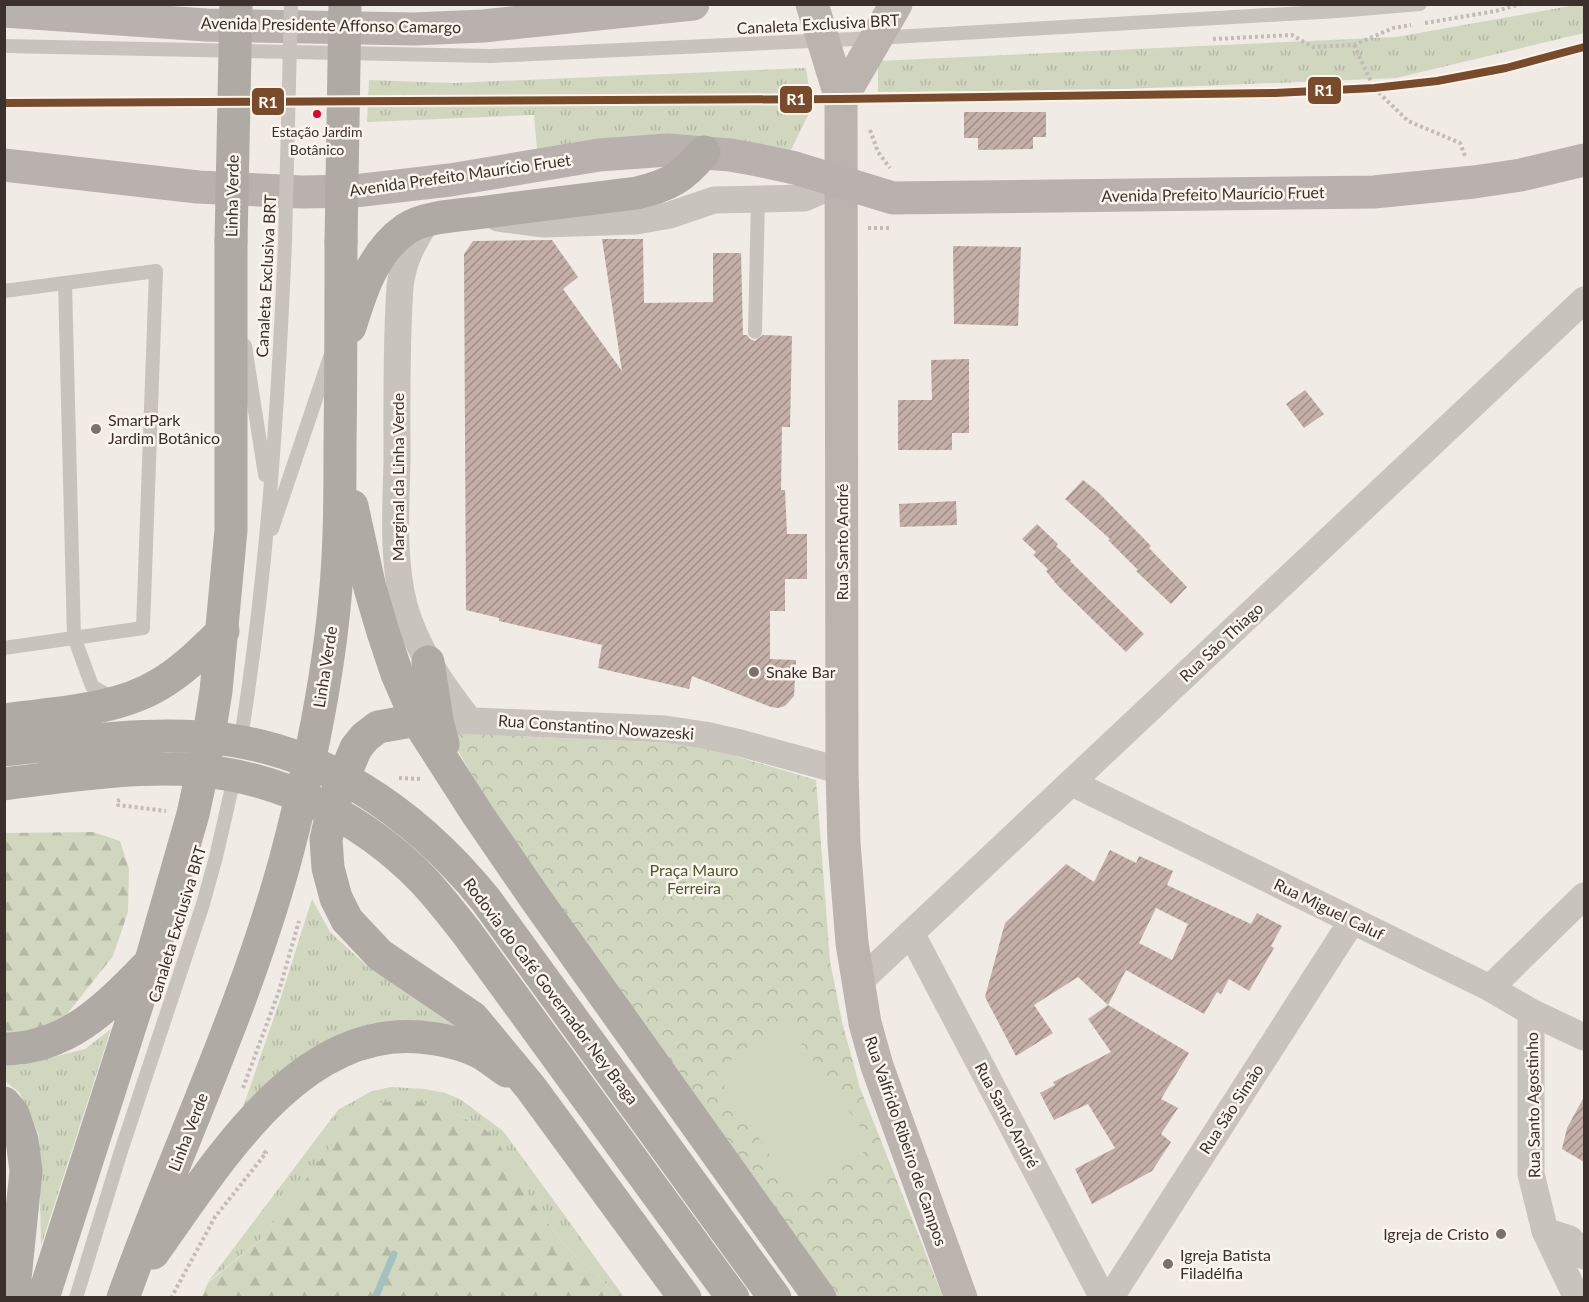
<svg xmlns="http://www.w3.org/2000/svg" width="1589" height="1302" font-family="Lato,sans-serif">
<defs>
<pattern id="grass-tufts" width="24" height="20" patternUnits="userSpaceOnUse" patternTransform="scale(1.5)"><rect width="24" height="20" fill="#d1d6bf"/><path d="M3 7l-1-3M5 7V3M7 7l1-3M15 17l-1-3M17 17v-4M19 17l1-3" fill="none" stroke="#b4b8a4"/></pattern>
<pattern id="forest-firs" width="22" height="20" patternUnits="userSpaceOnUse" patternTransform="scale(1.5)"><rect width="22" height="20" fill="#d1d6bf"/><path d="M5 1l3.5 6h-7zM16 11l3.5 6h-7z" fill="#b4b8a4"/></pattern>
<pattern id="park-crowns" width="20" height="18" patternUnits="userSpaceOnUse" patternTransform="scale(1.5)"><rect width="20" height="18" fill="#d1d6bf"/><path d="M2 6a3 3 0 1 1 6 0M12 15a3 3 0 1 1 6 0" fill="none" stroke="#b4b8a4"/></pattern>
<pattern id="building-hatch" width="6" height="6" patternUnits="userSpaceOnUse" patternTransform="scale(1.5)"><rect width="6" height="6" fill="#c3afa7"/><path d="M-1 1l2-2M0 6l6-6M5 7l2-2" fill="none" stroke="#a08f88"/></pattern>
</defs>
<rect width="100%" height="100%" fill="#f0ebe5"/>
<path fill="url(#grass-tufts)" d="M1576,5H1584V33L1396,78L1101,90L878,92V61L1396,37Z
M806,68L812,107L790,152L537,150L534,115L367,122L369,80L452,83Z
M312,899L330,932L367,966L466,1027L421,1023L238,1122L280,1000Z
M111,1029L41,1246L39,1135L19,1092L5,1081V1065H20L85,1049Z
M391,1087L425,1089L445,1093L460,1099L503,1131L624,1297H616L598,1275L565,1246L535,1206L484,1128L445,1109L302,1186L261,1239L208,1282L338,1110L372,1091Z"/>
<path fill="url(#forest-firs)" d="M93,832L120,841L129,869L128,912L113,956L60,1023L5,1038L4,833Z
M397,1101L421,1102L445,1109L484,1128L500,1146L535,1206L565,1246L598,1275L616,1297H202L208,1283L261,1239L346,1126L377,1103Z"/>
<path fill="url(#park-crowns)" d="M448,733L672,743L708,748L816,780L830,961L842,1022L860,1088L943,1297H833L506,835Z"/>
<path fill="#d1d6bf" d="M785,1020L873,1145L799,1200L715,1071Z"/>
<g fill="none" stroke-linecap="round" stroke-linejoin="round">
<path stroke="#a1c2c1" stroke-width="7" d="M375,1298L394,1254"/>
</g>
<path fill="url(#building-hatch)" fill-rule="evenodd" d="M964,112H1046V137H1033V149L978,150V138H964Z
M602,239H643L644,303L713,302V253H741L743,335H747L750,339L755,341L763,335L792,336L790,427H782L781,490H785L787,534H807V579H785V611H770V659L796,660L794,696L785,706L778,708L771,707L692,676L689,689L598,668L602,645L499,621V618L466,610L464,254L473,241L552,240L578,277L563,289L622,371Z
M953,246L1021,247L1018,326L954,324Z
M969,359V433H952V450H898V400H932L931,360Z
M1305,390L1324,414L1304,428L1286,404Z
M1083,480L1098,492L1151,546L1149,548L1187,587L1171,604L1136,571L1138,570L1108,540L1110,539L1065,499Z
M956,501L957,525L900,527L899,504Z
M1037,524L1058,544L1056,546L1071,560L1070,561L1144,634L1126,652L1058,586L1046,571L1048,569L1033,555L1036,552L1022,539Z
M1110,850L1136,863L1139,856L1173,871L1167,885L1251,924L1257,913L1282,926L1271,946L1274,948L1249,991L1229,979L1221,994L1217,992L1204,1014L1126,970L1108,1005L1078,977L1034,1005L1053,1033L1016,1056L985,997L1005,923L1066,864L1094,882ZM1156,908L1188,924L1172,960L1139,943Z
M1108,1005L1189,1053L1161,1099L1178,1108L1161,1134L1171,1142L1152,1171L1092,1204L1075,1169L1115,1148L1088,1104L1054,1120L1040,1093L1055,1085L1053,1082L1111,1052L1088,1019Z
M1584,1097V1162L1562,1149L1567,1128Z"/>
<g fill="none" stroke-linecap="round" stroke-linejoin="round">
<path stroke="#c2bbb6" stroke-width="4" stroke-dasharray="3 3" stroke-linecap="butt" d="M1425,23L1496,11L1521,4
M1213,39L1292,35L1313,47L1354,45L1393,28L1411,25
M1354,45L1374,88L1408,121L1460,143L1465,156
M870,130L878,152L890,168
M868,228H891
M399,778L421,779
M120,800L117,801L118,805L166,811
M243,1088L279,991L299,921
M171,1298L215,1217L266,1153L262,1150"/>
<path stroke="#c9c3be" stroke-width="14" d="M4,46L491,56L876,38L1338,11L1420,4
M65,283L74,637L92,686L114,699
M4,291L156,271L143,628L4,648
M755,332L758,198
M245,346L265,475
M272,529L330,357
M240,744C267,578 278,409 285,242
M76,1298L121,1151L203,904L216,857L235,774"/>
<path stroke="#c9c3be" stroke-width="27" d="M498,218L544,224L636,221L670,215L714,200L804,198L841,182
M426,222C412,245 403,260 400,287C396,344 397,402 397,460C396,508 392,558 404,605C416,649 442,685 469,720
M453,720L665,729L705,735L740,743L842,771
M1072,783L1490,988L1531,1012L1584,1037
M911,933L1103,1298
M857,984L1584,300
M1490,988L1584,896
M1531,1012V1174L1545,1231L1577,1298
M1545,1231L1570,1239L1584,1256
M1110,1298L1352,921"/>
<path stroke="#bab3ae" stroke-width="33" d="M812,4L841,99L842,771L844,843L852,943L865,1023L877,1066L961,1298
M841,99L896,4"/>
<path stroke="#b8b1ad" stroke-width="33" d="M4,11L206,25L414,29L483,26L693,4
M4,165L198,187L302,192L354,191L450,180L599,155L668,150L730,155L758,160L795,168L893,198L1374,192L1474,182L1521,175L1584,160"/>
<path stroke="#afaaa4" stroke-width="33" d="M350,327C361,291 373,252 406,229C424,216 464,215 486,212C537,206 587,199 637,193C670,185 682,178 704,152
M352,506L370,588L383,632L397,674L417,720L478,815L535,898L820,1298
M428,662L437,720L443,744
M4,720C54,713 116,711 160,684C184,670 203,650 223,631
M417,720L378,727L365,737L356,748L337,793L326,839L328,868L336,898L347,920L380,955L473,1018L531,1088L685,1298
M4,1049C66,1049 106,1008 146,967
M4,1103L13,1114L22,1140L26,1171L13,1298
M153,1253C215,1167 297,1026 420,1037C441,1039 462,1043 481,1053C490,1058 498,1065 507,1071
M43,1298L150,964L193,814L206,754L216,691L231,530V241
M123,1298C175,1152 244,1011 285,861C308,775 327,687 335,598C340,547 340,496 340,445C341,377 341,310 341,242"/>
<path stroke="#c9c3be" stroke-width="14" d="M285,242L291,4"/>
<path stroke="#afaaa4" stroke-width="33" d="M231,241L236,4
M341,242L345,4
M4,750C69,743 134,733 199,737C316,743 414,811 486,900L775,1298
M4,784C67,776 132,766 195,770C281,777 363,818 423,880C439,897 453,915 467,933L733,1298"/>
<defs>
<path id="rail-1" d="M4,103L841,99L1275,93L1374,88L1437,81L1506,68L1584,47"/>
</defs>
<use href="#rail-1" stroke="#fbf5ee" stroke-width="12"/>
<use href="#rail-1" stroke="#7a4b2a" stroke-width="8"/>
</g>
<circle fill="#e4002b" stroke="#fbf5ee" stroke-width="2" cx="317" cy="114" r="5"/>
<g fill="#7a716c" stroke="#fbf5ee" stroke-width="2">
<circle cx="96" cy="429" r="6"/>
<circle cx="754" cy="672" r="6"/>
<circle cx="1501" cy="1234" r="6"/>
<circle cx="1168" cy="1264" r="6"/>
</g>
<g text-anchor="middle" stroke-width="5" stroke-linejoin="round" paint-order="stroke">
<g font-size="14" fill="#3b302b" stroke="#fbf5ee">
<text x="317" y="137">Estação Jardim<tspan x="317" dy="18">Botânico</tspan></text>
</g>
<g font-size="16" fill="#3b302b" stroke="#fbf5ee">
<text transform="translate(818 24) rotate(-3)" y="6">Canaleta Exclusiva BRT</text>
<text transform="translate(331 25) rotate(1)" y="6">Avenida Presidente Affonso Camargo</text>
<text transform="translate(460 175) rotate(-8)" y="6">Avenida Prefeito Maurício Fruet</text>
<text transform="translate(1213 194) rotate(-1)" y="6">Avenida Prefeito Maurício Fruet</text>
<text transform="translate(232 196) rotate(-89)" y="6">Linha Verde</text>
<text transform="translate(266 276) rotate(-87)" y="6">Canaleta Exclusiva BRT</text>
<text transform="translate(398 477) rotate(-90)" y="6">Marginal da Linha Verde</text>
<text transform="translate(842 542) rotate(-90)" y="6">Rua Santo André</text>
<text transform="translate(1221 642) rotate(-43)" y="6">Rua São Thiago</text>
<text transform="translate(325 667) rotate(-81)" y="6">Linha Verde</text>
<text transform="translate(596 727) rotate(4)" y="6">Rua Constantino Nowazeski</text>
<text transform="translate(1329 909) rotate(26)" y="6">Rua Miguel Caluf</text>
<text transform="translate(177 924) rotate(-73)" y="6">Canaleta Exclusiva BRT</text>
<text transform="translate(551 991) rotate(53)" y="6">Rodovia do Café Governador Ney Braga</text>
<text transform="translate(1533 1105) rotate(-91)" y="6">Rua Santo Agostinho</text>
<text transform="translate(1231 1109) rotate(-57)" y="6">Rua São Simão</text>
<text transform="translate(1007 1115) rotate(62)" y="6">Rua Santo André</text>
<text transform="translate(188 1132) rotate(-69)" y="6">Linha Verde</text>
<text transform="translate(906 1141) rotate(71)" y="6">Rua Valfrido Ribeiro de Campos</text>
</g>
<g font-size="16" fill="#3b302b" stroke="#fbf5ee" text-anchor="start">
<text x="108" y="426">SmartPark<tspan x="108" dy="18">Jardim Botânico</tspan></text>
<text x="766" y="678">Snake Bar</text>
<text x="1489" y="1240" text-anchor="end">Igreja de Cristo</text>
<text x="1180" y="1261">Igreja Batista<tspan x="1180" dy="18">Filadélfia</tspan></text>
</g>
<g font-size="16" fill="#4a5a2e" stroke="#fbf5ee">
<text x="694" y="876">Praça Mauro<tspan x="694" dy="18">Ferreira</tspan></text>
</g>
</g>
<g stroke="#fbf5ee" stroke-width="2">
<rect x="1307" y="76" width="35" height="29" rx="6" fill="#7a4b2a"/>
<rect x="779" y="85" width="34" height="29" rx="6" fill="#7a4b2a"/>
<rect x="251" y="87" width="34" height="29" rx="6" fill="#7a4b2a"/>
</g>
<g font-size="16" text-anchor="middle" font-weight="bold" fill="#fff">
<text x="1324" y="96">R1</text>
<text x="796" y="105">R1</text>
<text x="268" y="108">R1</text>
</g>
<rect width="1589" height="1302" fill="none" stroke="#3b302b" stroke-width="12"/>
</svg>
